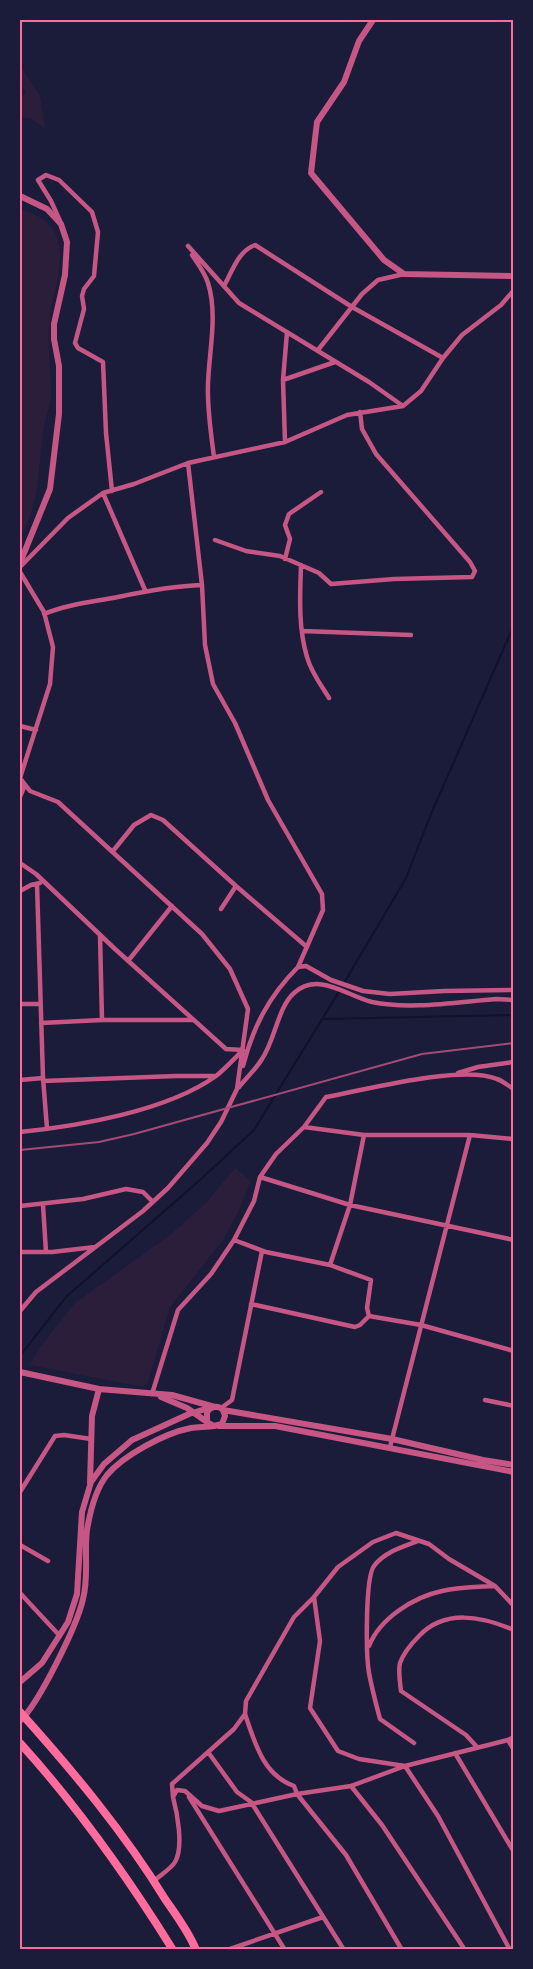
<svg xmlns="http://www.w3.org/2000/svg" width="533" height="1969" font-family="'PT Sans',sans-serif">
<rect width="100%" height="100%" fill="#1b1b3a"/>
<path fill="#2a1e3b" d="M20,65L40,96L45,128L30,118L20,117V97L26,93L20,83Z
M20,208C37,215 54,222 59,243C64,271 51,297 49,325C47,348 52,371 51,394C51,405 46,415 44,426C38,462 41,505 20,537Z
M235,1168L251,1181L238,1212L223,1240L170,1307L148,1382L143,1387L30,1365L40,1347L74,1304L170,1235L205,1204Z"/>
<g fill="none" stroke-linecap="round" stroke-linejoin="round">
<path stroke="#12122b" stroke-width="2" d="M344,983L406,878L431,814L514,625
M324,1019L514,1015
M20,1356L66,1297L200,1180L254,1130L340,990"/>
<path stroke="#c65784" stroke-width="4.5" d="M60,221L51,201L38,180L46,175L59,180L92,212L98,232L94,276L84,289L82,296L84,309L75,343L78,348L103,362L106,433L112,491
M188,246L239,303L369,382L403,406
M192,255C198,264 205,273 208,283C218,315 209,351 208,384C207,409 211,433 214,457
M224,286C232,272 238,251 255,245L352,307L443,358
M318,350L362,294L378,280L404,274
M283,380L335,362
M285,442L283,380L287,332
M188,463L202,585L205,645L213,684L235,723L268,800L322,894L323,910L298,967
M103,493L145,590
M215,540L246,551L280,556L319,573L331,584L394,579L472,577L475,571L470,562L376,454L362,429L360,412
M285,559L290,539L285,525L289,514L321,492
M301,565C300,595 298,627 307,657C311,672 321,685 329,698
M20,567L68,518L103,493L134,484L188,463L285,442L347,415L403,406L421,391L443,358L462,335L501,305L514,290
M20,572L44,612L53,647L50,684L20,778L30,791L58,802L202,934L230,969L248,1009L237,1089L221,1122L207,1143L168,1188L143,1211L36,1292L20,1311
M44,614C68,604 93,602 118,597C146,591 173,586 202,585
M302,631L411,635
M20,726L36,730
M20,785H25L20,797
M113,851L134,825L151,815L163,820L236,886L307,947
M20,863L36,874L115,949L226,1049L243,1050
M37,884L43,1078L47,1128
M20,891L31,885L40,883
M221,909L236,886
M100,935L102,1020H193
M128,961L172,906
M20,1004H40
M41,1023L102,1020
M243,1066C253,1027 269,996 298,967L306,966L331,980L363,991L390,994L444,991L514,990
M458,1073L478,1067L514,1062
M20,1080L43,1078
M43,1081L176,1076H214
M239,1087C246,1078 256,1069 262,1059C275,1040 278,1007 294,993C319,971 347,996 372,1002C410,1010 457,1002 496,999L514,1000
M304,1127L326,1097C365,1090 462,1064 497,1079C503,1081 508,1086 514,1089
M20,1132C79,1126 167,1111 216,1076C225,1069 234,1059 243,1050
M364,1135L350,1205L330,1265L371,1280L367,1308L369,1316L421,1325L514,1351
M260,1177L350,1205L514,1240
M43,1205L46,1252
M20,1206L83,1199L126,1189L143,1192L153,1202
M234,1240L266,1252L330,1265
M20,1252H52L95,1247
M251,1304L355,1327L360,1325L369,1316
M152,1394L178,1310L211,1274L234,1240L254,1201L260,1177L276,1154L304,1127L364,1135H470L514,1139
M485,1400L514,1406
M221,1408L232,1400L262,1251
M390,1447L470,1135
M20,1492L55,1436L64,1435L91,1439
M20,1545L48,1561
M20,1593L59,1635
M314,1597L320,1641L310,1708L338,1751L359,1759L405,1766L438,1816L510,1950
M369,1646C380,1618 414,1597 442,1591C459,1587 477,1587 494,1586
M245,1714C255,1743 263,1775 294,1786L297,1794L351,1786L405,1766L508,1740L514,1737
M508,1740L514,1750
M414,1743L380,1719C376,1704 372,1689 369,1673C366,1656 365,1578 374,1566C384,1552 403,1547 418,1541
M477,1747L466,1735L401,1691C400,1682 398,1671 400,1663C404,1652 411,1644 419,1636C445,1609 481,1616 514,1630
M208,1752L237,1792L251,1802L344,1950
M455,1753L514,1852
M351,1786L382,1825L465,1950
M173,1797L172,1784L234,1729L245,1714L246,1701L294,1617L314,1597L338,1567L373,1542L396,1533L429,1544L449,1559L495,1586L514,1606
M189,1797L285,1950
M154,1881C160,1875 171,1869 175,1862C184,1847 177,1812 173,1797L177,1790L185,1791L202,1806L219,1811L297,1794L346,1855L402,1950
M227,1950L323,1917"/>
<path stroke="#c65784" stroke-width="6" d="M373,20L359,41L344,82L317,122L311,173L384,260L404,274L514,276
M20,196L47,209L61,224L67,242L65,275L54,324V339L59,366V414L50,489L20,563
M20,1372L99,1389L172,1395L215,1407
M161,1397L187,1408L207,1422
M223,1410L225,1416L222,1424L214,1426L207,1422V1412C211,1406 218,1405 223,1410L392,1439L483,1460L514,1465
M219,1426H275L514,1472
M90,1483L92,1416L99,1389
M20,1682L42,1663L68,1622L77,1594L82,1512L91,1482L104,1464L132,1440L189,1414L212,1407
M20,1721C39,1703 77,1626 83,1599C89,1577 84,1553 87,1530C90,1512 95,1490 107,1475C124,1455 165,1433 191,1428C198,1427 206,1427 214,1426"/>
<path stroke="#ff6b9d" stroke-width="8" d="M20,1712C72,1770 124,1832 165,1899C176,1915 189,1932 196,1950
M20,1743C78,1807 127,1876 173,1950"/>
<path stroke="#a44b75" stroke-width="2" d="M20,1150L99,1142L134,1134L422,1054L514,1043"/>
</g>
<rect width="533" height="1969" fill="none" stroke="#1b1b3a" stroke-width="42"/>
<rect x="21" y="21" width="491" height="1927" fill="none" stroke="#ff6b9d" stroke-width="2"/>
</svg>
